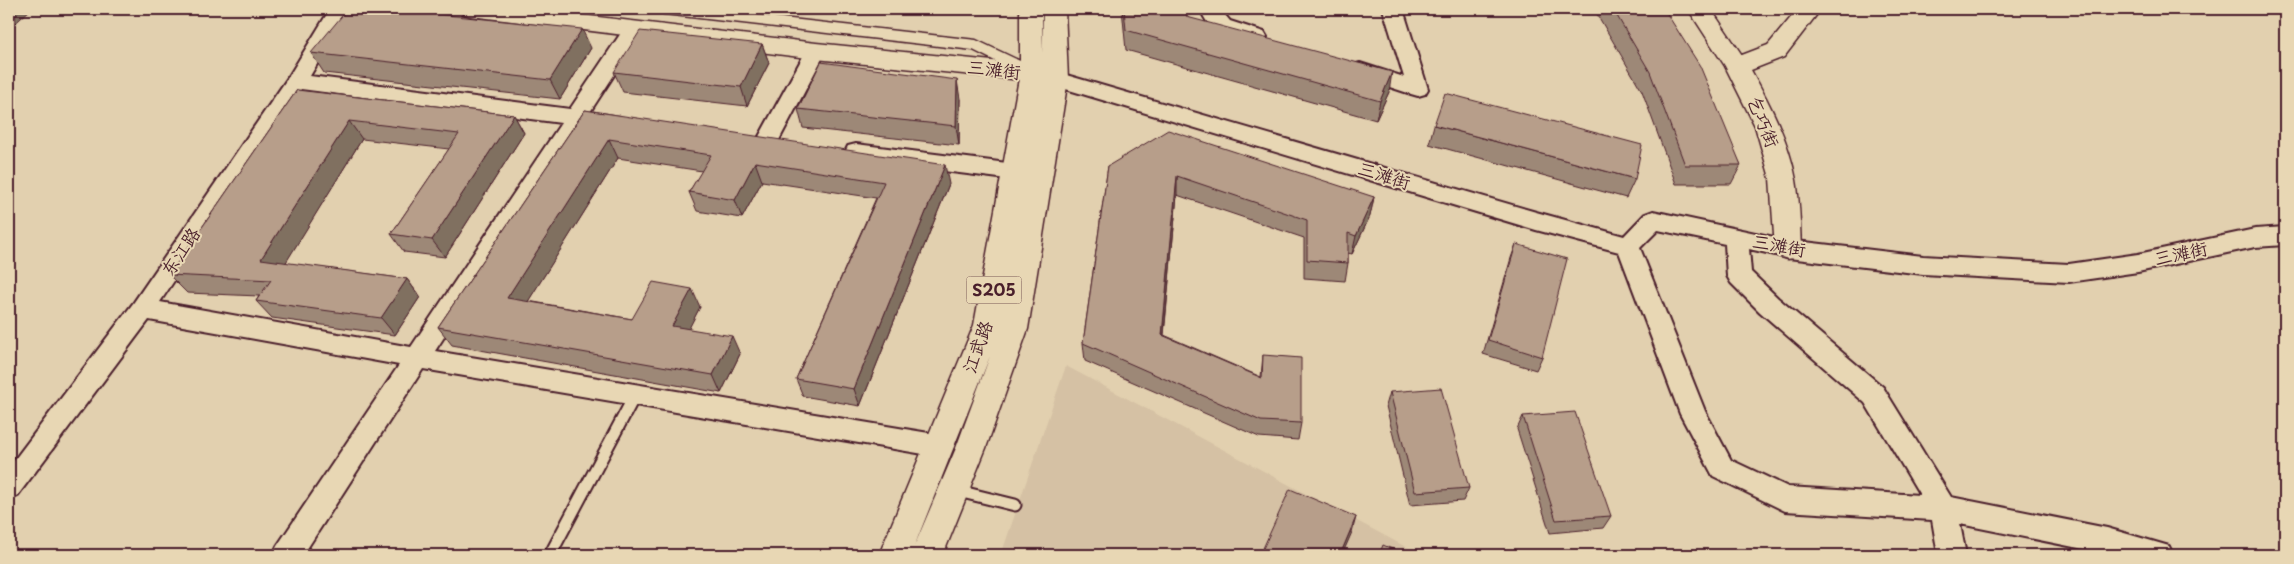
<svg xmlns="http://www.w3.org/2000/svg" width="2294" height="564" font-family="'Playpen Sans','LXGW WenKai TC',sans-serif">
<rect width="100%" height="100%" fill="#e2d0af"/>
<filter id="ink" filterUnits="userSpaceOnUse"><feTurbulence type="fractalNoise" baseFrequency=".02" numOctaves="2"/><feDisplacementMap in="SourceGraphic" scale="10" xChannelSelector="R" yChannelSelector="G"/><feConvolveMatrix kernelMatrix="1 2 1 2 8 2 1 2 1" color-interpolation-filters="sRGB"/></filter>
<g filter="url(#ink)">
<path fill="#d5c1a4" d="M1066,366L1421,555H1001Z"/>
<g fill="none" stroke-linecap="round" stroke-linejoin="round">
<defs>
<path id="service" d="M954,490L1015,505
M550,555L635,395"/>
<path id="pedestrian" d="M657,9H703L976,40L1037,69L1040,73L1037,77H1027L973,50L664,14L659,12Z"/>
<path id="minor" d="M330,9H350L310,76L570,109L627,24L634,22L641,24L644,29L590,112L620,117L623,122L620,127L612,130L581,126L435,351L941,435L950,438L954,446L950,454L941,457L423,369L303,555H273L277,546L399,365L149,320L18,495L9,499V467L134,302L289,76ZM301,89L561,123L411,347L160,302Z
M1200,9H1220L1230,21L1264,32L1267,37L1264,42C1250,46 1221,37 1211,26C1206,22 1203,15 1200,9Z
M1383,9H1403L1428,89L1425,94L1418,96L1411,94L1353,75L1350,70L1353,65L1360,63L1404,77Z
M816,44L823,46L826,51L778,142L775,148L767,150L759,148L756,142L806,51L809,46Z
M1056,72L1536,212L1624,236L1645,214L1653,211L1788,240L1923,256L2069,264L2138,254L2255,229L2285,227V245L2255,247L2138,272L2069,282L1923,274L1788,258L1749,249L1751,272L1778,298L1883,387L1951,497L2107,528L2169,546L2173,555H2113L1960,524L1966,555H1938L1932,520L1785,511L1713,476L1680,414L1619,252L1536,230L1049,84L1046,79L1049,74ZM1658,230L1725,244L1727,276L1731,283L1760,312L1865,403L1920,495L1788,487L1731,460L1705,411L1640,248Z
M856,144L1015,164L1023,166L1026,172L1023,178L1015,180L856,160L848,158L845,152L848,146Z"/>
<path id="tertiary" d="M460,9H531L816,43L1032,65L1064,73L1068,79L1064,85L1056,87L1032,81L816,59L471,16L463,14Z
M1688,9H1711L1742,55L1768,45L1798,9H1821L1784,57L1751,70C1770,104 1789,141 1796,180C1800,203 1800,226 1801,249L1798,256L1788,259L1778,256L1775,249L1770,178L1755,126L1725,66Z"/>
<path id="primary" d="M1020,9H1042L1043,53V9H1065L1068,79L1028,329L986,448L943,555H879L974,325L1020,73ZM990,356L956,448L914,547Z"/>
</defs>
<use href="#service" stroke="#4a1f2b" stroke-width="15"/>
<use href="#pedestrian" stroke="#4a1f2b" stroke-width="3"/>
<use href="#minor" stroke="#4a1f2b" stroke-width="4"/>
<use href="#tertiary" stroke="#4a1f2b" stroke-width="3"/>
<use href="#primary" stroke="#4a1f2b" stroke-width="3"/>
<path stroke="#4a1f2b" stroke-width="3" stroke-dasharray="4 4" stroke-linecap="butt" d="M864,555L871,549"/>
<use href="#service" stroke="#e8d7b4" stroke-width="11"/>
<use href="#pedestrian" fill="#e8d7b4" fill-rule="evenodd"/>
<use href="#minor" fill="#e8d7b4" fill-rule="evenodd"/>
<use href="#tertiary" fill="#e8d7b4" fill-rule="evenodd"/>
<use href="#primary" fill="#e8d7b4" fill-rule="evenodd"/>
</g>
<path fill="#9d8877" stroke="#4a1f2b" d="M1122,9H1186L1187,17L1389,92L1376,120L1126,50Z
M1594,9H1664L1741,165L1731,184H1676L1642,91Z
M762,44L769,63L747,106L623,92L614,72Z
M591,48L560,99L324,73L311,53Z
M297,90L514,115L524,133L445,257L404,252L391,234L449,149L362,139L285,263L407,279L420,297L395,335L272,318L256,301L259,296L187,293L169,275Z
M960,99L959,145L803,128L798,109Z
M585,110L949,184L860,406L803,396L796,379L876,198L762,181L742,218L697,211L689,192L702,171L618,158L528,301L632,319L700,307L688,329L740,354L721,393L452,345L438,327Z
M1434,125L1635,179L1626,198L1429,144Z
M1108,166L1374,197L1370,216L1352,254L1348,253V263L1345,281L1304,278V238L1177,195L1164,335L1261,377L1263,355L1301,423L1298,440L1259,437L1085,361L1083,343Z
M1516,244L1542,357L1536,370L1483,354L1511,258Z
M1390,392L1469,488L1463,501L1410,505L1386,406Z
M1523,416L1611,516L1603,528L1550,533L1517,429Z"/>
<path fill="#806f61" stroke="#4a1f2b" d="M9,9H31L9,29Z
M582,29L591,48L560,99L550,80Z
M762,44L769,63L747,106L741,87Z
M1392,72L1389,92L1376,120L1380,101Z
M957,80L960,99L959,145L956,126Z
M514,115L524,133L445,257L432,240Z
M349,121L362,139L277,277L261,259Z
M609,139L618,158L519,316L507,298Z
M755,162L762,181L742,218L735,200Z
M945,165L949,184L860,406L854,389Z
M1177,176V195L1162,353V335Z
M1374,197L1370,216L1352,254L1356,236Z
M407,279L420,297L395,335L381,318Z
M692,289L700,307L681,344L672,326Z
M732,336L740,354L721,393L713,375Z
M1356,517L1352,532L1342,555H1340Z"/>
<path fill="#b79e8a" stroke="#4a1f2b" d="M365,9H388L582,29L550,80L311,53L346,11Z
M1124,9H1186L1187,17L1392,72L1380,101L1126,30Z
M1613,9H1664L1700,66L1741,165H1685L1650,72Z
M640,31L762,44L741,87L614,72Z
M821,62L957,80L956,126L798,109Z
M297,90L514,115L432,240L391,234L459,134L349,121L261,259L407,279L381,318L256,301L271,280L169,275Z
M1445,93L1642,145L1635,179L1434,125Z
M585,110L945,165L854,389L796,379L884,182L755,162L735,200L689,192L711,155L609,139L507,298L632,319L653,282L692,289L672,326L732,336L713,375L438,327Z
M1168,130L1374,197L1356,236L1348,233V263L1307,260V220L1177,176L1162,335L1262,378L1263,355L1301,358V423L1261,421L1083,343L1108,166Z
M1516,244L1567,259L1542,357L1488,340Z
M1441,388L1469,488L1415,492L1390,392Z
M1575,412L1611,516L1556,520L1523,416Z
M1290,489L1356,517L1340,555H1260Z
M1383,545L1406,555H1379Z"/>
</g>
<g text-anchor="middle" stroke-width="4" stroke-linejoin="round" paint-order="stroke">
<rect fill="#e8d7b4" stroke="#795654" stroke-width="1" x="966.5" y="276.5" width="55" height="27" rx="4"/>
<g font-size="16" font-weight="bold" fill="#4a1f2b">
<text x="994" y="296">S205</text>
</g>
<g font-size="18" fill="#4a1f2b" stroke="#e8d7b4">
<text transform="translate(994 70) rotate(6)" y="6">三滩街</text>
<text transform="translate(1763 122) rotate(68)" y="6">乞巧街</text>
<text transform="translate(1384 176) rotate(17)" y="6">三滩街</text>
<text transform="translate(1779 246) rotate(10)" y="6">三滩街</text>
<text transform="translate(181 252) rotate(-56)" y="6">东江路</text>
<text transform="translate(2181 254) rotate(-12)" y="6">三滩街</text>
<text transform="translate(978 347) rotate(-70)" y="6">江武路</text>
</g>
</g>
<rect width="2294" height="564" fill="none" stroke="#e8d7b4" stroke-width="30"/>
<rect x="15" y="15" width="2264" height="534" fill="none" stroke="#4a1f2b" stroke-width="2" filter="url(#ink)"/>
</svg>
